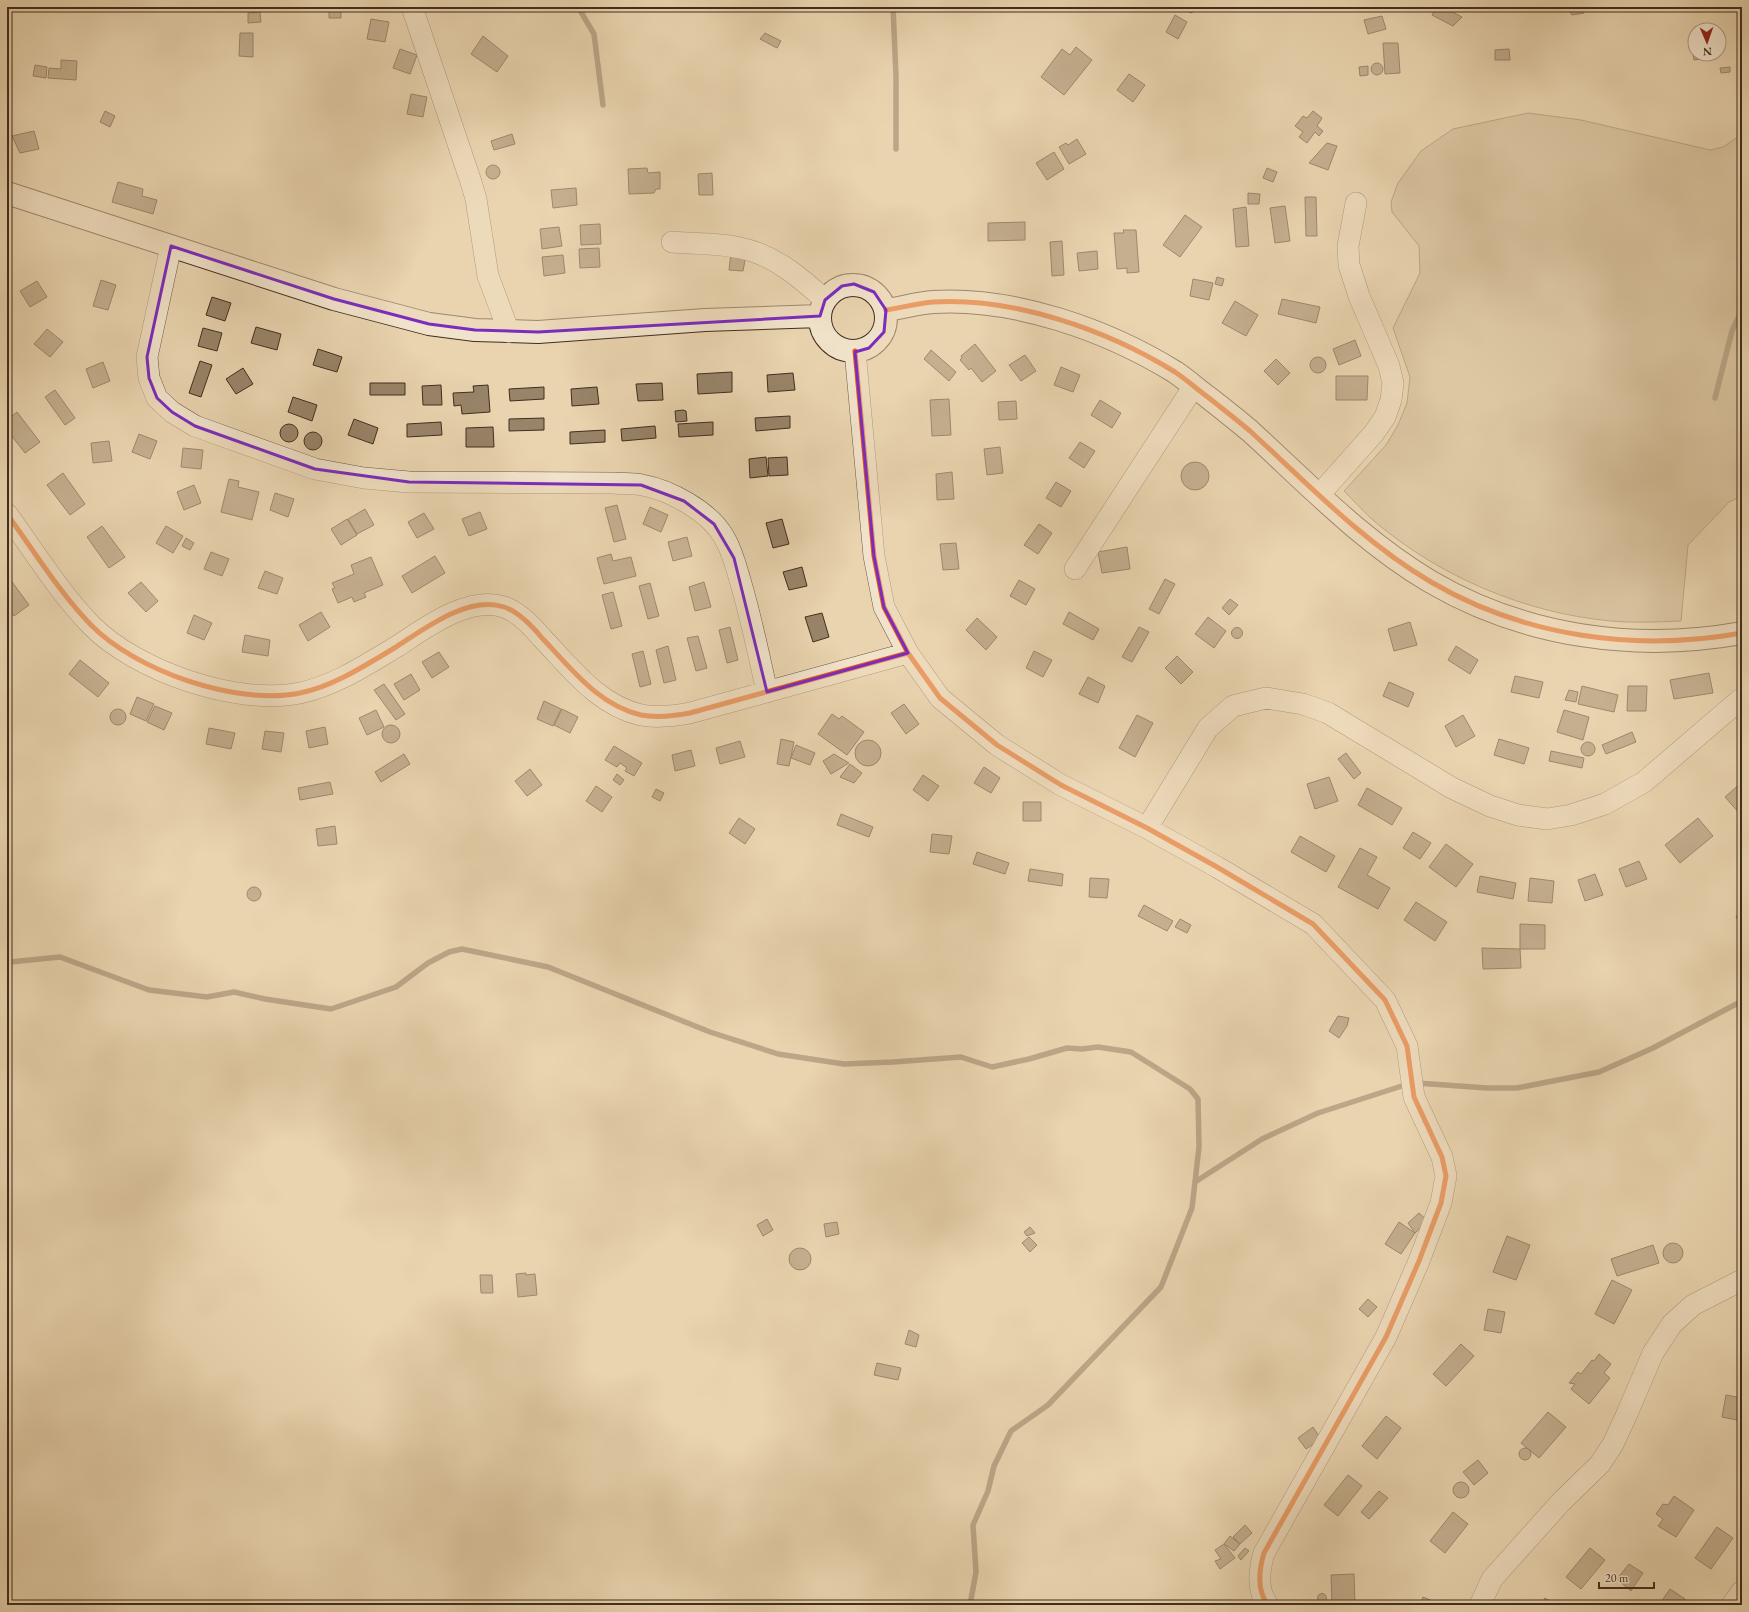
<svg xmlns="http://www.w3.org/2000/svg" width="1749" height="1612" font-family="'EB Garamond',serif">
<rect width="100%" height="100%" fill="#e9d4af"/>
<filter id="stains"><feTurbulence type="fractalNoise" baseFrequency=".005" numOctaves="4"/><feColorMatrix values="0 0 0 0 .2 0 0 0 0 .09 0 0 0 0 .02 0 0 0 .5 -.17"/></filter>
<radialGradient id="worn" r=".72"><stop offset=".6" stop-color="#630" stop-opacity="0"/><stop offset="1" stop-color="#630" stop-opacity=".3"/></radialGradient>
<path fill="#ccb896" stroke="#86735a" d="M1528,113L1581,120L1710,150L1723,147L1742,134V496L1729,502L1688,545L1681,621C1658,622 1635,623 1611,621C1525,613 1440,577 1374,521C1364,512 1354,501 1344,491L1386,445L1398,425L1407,403L1410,377L1393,328L1420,273L1419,246L1392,212L1391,202L1398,183L1421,151L1453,129Z"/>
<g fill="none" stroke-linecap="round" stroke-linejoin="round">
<path stroke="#837058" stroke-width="5.5" d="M578,7L594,34L603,105
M893,7L896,76V149
M1715,398L1732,331L1742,309
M7,961L10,962L60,957L149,990L207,997L234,992L265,999L331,1009L396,987L428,963L449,952L462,949L548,967L710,1032L778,1054L844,1064L893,1062L961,1057L992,1067L1029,1059L1067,1048L1082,1049L1098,1047L1131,1052L1190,1089L1198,1099L1199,1147L1192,1208L1161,1287L1048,1405L1011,1431L994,1466L988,1491L973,1525L976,1572L970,1605
M1417,1083L1487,1088H1517L1599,1072L1653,1048L1742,1001
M1195,1182L1262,1139L1318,1113L1408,1084"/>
</g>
<path fill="#988469" stroke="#402e1e" d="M329,7H341V18H329Z
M1172,7H1193L1192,13Z
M1420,7H1434L1433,11Z
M1437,7H1443L1462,17L1453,26L1432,15Z
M1567,7H1580L1584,13L1572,15Z
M260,12L261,22L248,23V13Z
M1175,15L1187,22L1178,39L1166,32Z
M1382,16L1386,29L1368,34L1364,20Z
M371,19L389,22L385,42L367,39Z
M240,33H253V57L239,56Z
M765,33L781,41L777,48L760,39Z
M483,36L508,56L497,72L471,54Z
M1692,38H1695V48H1693Z
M1383,43H1398L1400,73L1385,74Z
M1076,47L1092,60L1064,95L1041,77L1062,49L1070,55Z
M400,49L417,55L410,74L393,68Z
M1509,49L1510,60H1495V50Z
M1692,49H1695V54H1709V58L1694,60Z
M61,60L77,61L76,80L48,78L49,68L61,69Z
M1371 69a6 6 0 1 1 12 0a6 6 0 1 1-12 0Z
M35,65L47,67L46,78L33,76Z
M1368,66V75L1360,76L1359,67Z
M1730,67V72L1721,73L1720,68Z
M1129,74L1145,85L1133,102L1117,90Z
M411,94L427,97L423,117L407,114Z
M105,111L115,116L110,127L100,122Z
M1313,111L1322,118L1317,126L1323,131L1319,136L1315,132L1307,143L1299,137L1303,132L1295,126L1303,116L1307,118Z
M34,131L39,149L20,153L12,136Z
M512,134L515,144L494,150L491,141Z
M1077,139L1086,154L1069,164L1059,147L1066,143L1068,145Z
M1327,143L1337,146L1328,170L1309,163Z
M1054,152L1064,169L1047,180L1036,163Z
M486 172a7 7 0 1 1 14 0a7 7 0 1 1-14 0Z
M647,168L648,173L660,172V189H656L654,193L629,194L628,169Z
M1267,168L1277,172L1273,182L1263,178Z
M712,173L713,195H699L698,174Z
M118,182L143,189L142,196L157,200L153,214L112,202Z
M576,188L577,205L553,208L551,190Z
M1248,193L1260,194L1259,204H1248Z
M1305,197H1316L1317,236H1306Z
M1285,206L1290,241L1275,243L1270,208Z
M1246,207L1249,246L1236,247L1233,209Z
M1185,215L1202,227L1180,257L1163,245Z
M1025,222V240L988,241V223Z
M600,224L601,244L581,245L580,225Z
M559,227L562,246L542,249L540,229Z
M1123,230H1136L1139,272L1127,273V268L1117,269L1114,233H1124Z
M1062,241L1064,275L1052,276L1050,242Z
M599,248L600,267L580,268L579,249Z
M1097,251L1098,269L1079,271L1077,253Z
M731,253L746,255L743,271L729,270Z
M563,255L565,273L544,276L542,257Z
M1217,277L1224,279L1222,286L1215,284Z
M1193,279L1213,283L1209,300L1190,296Z
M101,280L116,285L108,310L93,306Z
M37,281L47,297L30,307L20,291Z
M212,297L231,303L225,321L206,315Z
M1282,299L1320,307L1316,323L1278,314Z
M1235,301L1258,315L1246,336L1222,323Z
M256,327L281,334L277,350L251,343Z
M203,328L222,333L217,351L198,346Z
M47,329L63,342L50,357L34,344Z
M1355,340L1361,356L1339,365L1333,349Z
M975,344L996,371L982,382L971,368L969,370L960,360L962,358L961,356Z
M318,349L342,357L337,372L313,365Z
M931,350L956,372L949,381L924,359Z
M1025,355L1036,371L1021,381L1009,365Z
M1310 365a8 8 0 1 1 16 0a8 8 0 1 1-16 0Z
M1276,359L1290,373L1278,385L1264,371Z
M200,361L212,365L201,397L189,393Z
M103,362L110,381L93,388L86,369Z
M1061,367L1080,375L1073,392L1054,385Z
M243,368L253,384L236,394L226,379Z
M732,372V392L698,394L697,374Z
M793,373L795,390L768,392L767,375Z
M1336,376H1368L1367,400H1336Z
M370,383H405V395H370Z
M662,383L663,400L638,401L636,384Z
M441,385L442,405H423L422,386Z
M488,385L490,412L462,414L461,405L454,406L453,393L474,392L473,386Z
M544,387V399L510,401L509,389Z
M597,387L599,404L572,406L571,389Z
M55,390L75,418L65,425L45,397Z
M293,397L317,405L312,421L288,412Z
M949,399L951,435L932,436L930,400Z
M1100,400L1121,413L1112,428L1091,415Z
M1016,401L1017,419L999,420L998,402Z
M683,410L686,411L687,421L676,422L675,411Z
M17,412L40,442L25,453L7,430V420Z
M790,416V428L756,431L755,418Z
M544,418V430L509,431V419Z
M354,419L378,428L373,444L348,435Z
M441,422L442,435L407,437V424Z
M713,422V435L679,437L678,424Z
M280 433a9 9 0 1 1 18 0a9 9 0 1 1-18 0Z
M655,426L656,438L622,441L621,429Z
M493,427L494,447H466V428Z
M605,430V442L570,444V432Z
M304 441a9 9 0 1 1 18 0a9 9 0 1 1-18 0Z
M139,434L157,441L150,459L132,452Z
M109,441L112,461L93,463L91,443Z
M1080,442L1095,451L1084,468L1069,458Z
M1000,447L1003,473L987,475L984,449Z
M183,448L203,450L201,469L181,467Z
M766,457L768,476L750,478L749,459Z
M787,457L788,475L769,476L768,458Z
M1181 476a14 14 0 1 1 28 0a14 14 0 1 1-28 0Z
M952,472L954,499L937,500L936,474Z
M63,473L85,504L70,515L47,485Z
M229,479L239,481L238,487L259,492L252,520L221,512Z
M1056,482L1071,491L1061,507L1046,498Z
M194,485L201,503L184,510L177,492Z
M275,493L294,499L288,517L270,510Z
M617,505L626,539L614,542L605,508Z
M650,507L668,515L661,532L643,524Z
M365,509L374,525L357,534L348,519Z
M480,512L487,529L469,536L462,519Z
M424,513L434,529L417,538L408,522Z
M347,519L357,535L341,545L331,529Z
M782,519L789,544L773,548L766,523Z
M1039,524L1052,533L1038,554L1024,545Z
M102,526L125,557L109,568L87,537Z
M166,526L183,536L173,553L156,543Z
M687,537L692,556L673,561L668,542Z
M186,538L194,543L190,550L182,546Z
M956,543L959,569L943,570L940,544Z
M1127,547L1130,569L1102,573L1098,552Z
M211,552L229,559L222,576L204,569Z
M611,554L613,561L631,557L636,576L604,584L597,558Z
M435,556L445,573L412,593L402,576Z
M371,557L383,585L364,593L366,597L354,602L352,597L338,603L332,589L335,588L332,583L354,574L351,565Z
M802,567L807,586L789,590L783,572Z
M265,571L283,578L277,594L258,588Z
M7,575L29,605L14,616L7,607Z
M1165,579L1175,584L1159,614L1149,609Z
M1019,580L1035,589L1026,605L1010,596Z
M141,582L158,601L146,612L128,593Z
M704,582L711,607L695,611L689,587Z
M650,583L659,616L648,619L639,586Z
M613,592L622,626L611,629L602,595Z
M1230,599L1238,605L1229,615L1222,608Z
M321,612L330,627L308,641L299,625Z
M1069,612L1099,629L1093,640L1063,624Z
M822,613L829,637L813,642L805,617Z
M194,615L212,623L204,640L187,633Z
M1208,617L1226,631L1214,648L1195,634Z
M977,618L997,637L986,650L966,630Z
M1410,622L1417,645L1394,651L1388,629Z
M730,627L738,660L727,663L719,630Z
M1139,627L1149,632L1132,662L1122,657Z
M1231.5 633a5.5 5.5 0 1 1 11 0a5.5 5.5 0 1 1-11 0Z
M245,635L270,640L268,656L242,652Z
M698,636L707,668L696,671L687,638Z
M668,646L676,680L664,683L656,650Z
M1456,646L1478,660L1470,674L1448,660Z
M643,651L651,684L640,687L632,654Z
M1034,651L1052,660L1043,677L1026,668Z
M439,652L449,667L432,678L422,662Z
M1177,656L1193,672L1181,684L1165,668Z
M80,660L109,683L98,697L69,674Z
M1709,673L1713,693L1674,699L1670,680Z
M411,674L420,690L404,700L394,684Z
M1515,676L1543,682L1539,698L1511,692Z
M1088,677L1105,686L1098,703L1079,694Z
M1389,682L1414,693L1408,707L1383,696Z
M384,684L405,714L396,720L374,690Z
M1582,686L1618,695L1614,712L1578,704Z
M1628,686H1647L1646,711H1627Z
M1569,690L1578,692L1576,702L1565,700Z
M137,697L154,704L146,721L130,714Z
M544,701L561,709L553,726L537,719Z
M904,704L919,724L906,734L891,713Z
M155,706L172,713L164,730L147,722Z
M562,709L578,717L570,733L554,725Z
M110 717a8 8 0 1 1 16 0a8 8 0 1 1-16 0Z
M376,710L384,727L367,735L359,718Z
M1564,710L1589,717L1583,740L1557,732Z
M832,714L839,719L842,716L864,732L847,755L818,734Z
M1137,715L1153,723L1135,757L1119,748Z
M1463,715L1475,736L1456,747L1445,726Z
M382 734a9 9 0 1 1 18 0a9 9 0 1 1-18 0Z
M325,727L328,744L309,748L306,731Z
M209,728L235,733L231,749L206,744Z
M265,731L284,733L281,752L262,749Z
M1632,732L1636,742L1606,754L1602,745Z
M781,739L794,742L789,766L777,764Z
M1499,739L1529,748L1524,764L1494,755Z
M855 753a13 13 0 1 1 26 0a13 13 0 1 1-26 0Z
M740,741L745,757L720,764L716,748Z
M1581 749a7 7 0 1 1 14 0a7 7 0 1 1-14 0Z
M796,745L815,753L810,765L791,758Z
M614,746L642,763L634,776L625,771L627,768L620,763L617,767L605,760Z
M691,750L695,766L675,771L672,755Z
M1551,751L1584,758L1582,768L1549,761Z
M1346,753L1361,773L1354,779L1338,759Z
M404,754L410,764L381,782L375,772Z
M834,754L849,763L831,774L823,761Z
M850,764L862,773L854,783L840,777Z
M984,767L1000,778L991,793L974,783Z
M530,769L542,785L527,796L515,781Z
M617,774L624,780L620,785L613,780Z
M923,775L939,786L928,801L913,790Z
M1329,777L1338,801L1315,809L1307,784Z
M330,782L333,794L300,800L298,788Z
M1742,782V814L1741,815L1725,797Z
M596,786L612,797L602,812L586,801Z
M1367,788L1402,808L1392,825L1358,805Z
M656,789L664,793L660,801L652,797Z
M1023,802H1041V821H1023Z
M841,814L873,827L869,837L837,825Z
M739,818L755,829L745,844L729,833Z
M1698,818L1713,836L1680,863L1665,845Z
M335,826L337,844L318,846L316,829Z
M1413,832L1431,843L1420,859L1403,848Z
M932,834L952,836L949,854L930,852Z
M1300,836L1335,856L1326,872L1291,852Z
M1446,844L1473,864L1456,887L1429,867Z
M1360,848L1377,857L1367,875L1390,888L1378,909L1338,887Z
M977,852L1009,863L1005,874L973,864Z
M1639,861L1647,879L1626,887L1619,869Z
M1030,869L1063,874L1062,886L1028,881Z
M1595,874L1603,895L1585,901L1578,880Z
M1480,876L1516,883L1513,899L1477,892Z
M1090,878L1109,879L1107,898L1089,897Z
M1530,878L1554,881L1552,903L1528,901Z
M247 894a7 7 0 1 1 14 0a7 7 0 1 1-14 0Z
M1416,902L1447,922L1435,941L1404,920Z
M1742,904V926L1736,917L1741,909L1739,906Z
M1144,905L1173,921L1167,931L1138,916Z
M1180,919L1191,925L1187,933L1175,927Z
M1520,924L1545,925V949H1520Z
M1482,948L1520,949L1521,968L1483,969Z
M1338,1016L1349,1018L1347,1026L1339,1038L1329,1031Z
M1419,1213L1428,1221L1415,1233L1408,1223Z
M767,1219L773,1230L763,1236L757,1225Z
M837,1222L839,1234L826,1237L824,1224Z
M1399,1222L1415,1233L1401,1254L1385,1244Z
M1030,1227L1035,1233L1027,1236L1024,1232Z
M1507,1236L1530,1245L1516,1280L1493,1272Z
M1029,1237L1037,1245L1030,1252L1022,1243Z
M1663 1253a10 10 0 1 1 20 0a10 10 0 1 1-20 0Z
M1653,1245L1659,1263L1617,1276L1611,1259Z
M789 1259a11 11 0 1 1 22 0a11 11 0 1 1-22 0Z
M526,1273V1275L535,1274L537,1295L518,1297L516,1274Z
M480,1275H492L493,1293H481Z
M1612,1280L1632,1290L1614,1324L1595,1314Z
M1368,1299L1377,1307L1368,1317L1359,1309Z
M1488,1309L1505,1312L1501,1333L1484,1330Z
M909,1330L919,1335L916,1347L905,1344Z
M1461,1344L1474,1356L1446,1386L1433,1374Z
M1599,1354L1611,1364L1604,1373L1610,1378L1589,1404L1571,1389L1575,1384L1569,1383L1578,1372L1581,1374L1592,1360L1594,1361Z
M877,1363L901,1368L898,1380L874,1375Z
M1726,1395L1742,1398V1421L1722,1417Z
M1548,1412L1566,1427L1539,1458L1521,1443Z
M1386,1416L1401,1428L1377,1459L1362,1446Z
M1313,1427L1321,1439L1306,1449L1298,1438Z
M1519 1454a6 6 0 1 1 12 0a6 6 0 1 1-12 0Z
M1478,1460L1488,1473L1474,1485L1463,1472Z
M1348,1475L1362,1486L1338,1516L1324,1505Z
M1453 1490a8 8 0 1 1 16 0a8 8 0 1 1-16 0Z
M1379,1491L1388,1498L1369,1519L1361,1512Z
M1674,1496L1694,1510L1676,1537L1658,1526L1663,1519L1656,1514L1663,1504L1668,1505Z
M1453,1512L1468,1524L1445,1553L1430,1541Z
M1245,1525L1252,1533L1240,1544L1233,1537Z
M1717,1527L1733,1538L1711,1569L1695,1558Z
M1230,1536L1240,1544L1234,1551L1224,1544Z
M1224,1544L1235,1558L1220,1569L1215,1561L1221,1559L1215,1550Z
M1245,1548L1249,1551L1241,1560L1238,1556Z
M1590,1548L1605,1560L1581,1589L1566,1577Z
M1629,1564L1643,1573L1631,1591L1617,1579Z
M1354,1574L1355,1605H1332L1331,1575Z
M1670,1589L1685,1599L1681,1605H1659Z
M1317.5 1598a4.5 4.5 0 1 1 9 0a4.5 4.5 0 1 1-9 0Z
M1423,1597L1442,1605H1420Z
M1545,1598L1556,1605H1541Z"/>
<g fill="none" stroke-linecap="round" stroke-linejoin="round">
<defs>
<path id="street" d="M412,7L471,182L476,199L488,276L509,332
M672,242C694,244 718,243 740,248C773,254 801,278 825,300
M171,246L147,357L149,378L157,398L172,412L195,426L315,469L364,478L409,482L614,483C623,484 633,483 642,485C670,490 709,511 724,537C732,550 736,566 740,580C751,617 759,655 767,692
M855,351L874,556L884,607L908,653L940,698L997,745L1061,785L1147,828L1217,867L1313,924L1385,1000L1407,1046L1414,1097L1442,1157L1446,1176L1441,1203L1419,1261L1386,1337L1264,1553C1259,1570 1256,1590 1268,1605
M1319,495L1374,433L1385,417L1391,400L1393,383L1389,366L1359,296L1349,265L1348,246L1356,203
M7,514C34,551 59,592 91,625C136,671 237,706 300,693C334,686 366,665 396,647C424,629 468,595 504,607C519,612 532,626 542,638C571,668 598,705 641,715C657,718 674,716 690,713L908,653
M1075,569L1194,386
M1147,828L1208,728L1233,706L1266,698L1303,704L1328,713L1452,788L1490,806L1518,815L1547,819L1571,815L1605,804L1644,782L1742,698
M1480,1605L1492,1579L1561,1502L1600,1464L1613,1444L1626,1416L1653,1353L1672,1324L1693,1305L1742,1280
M1732,1605L1742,1591"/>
<path id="secondary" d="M7,193L334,299L429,324L475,330L538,332L705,320L820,316
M820 318a33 33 0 1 1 66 0a33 33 0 1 1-66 0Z
M886,310C901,308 918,303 933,302C1014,297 1107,330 1175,372C1187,380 1198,390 1209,398C1223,409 1237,420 1250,431C1308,484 1363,542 1431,582C1525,637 1636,652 1742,633"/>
</defs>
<use href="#street" stroke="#6a5842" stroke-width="22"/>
<use href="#secondary" stroke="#402e1e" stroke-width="24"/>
<use href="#street" stroke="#f1e3cb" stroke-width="21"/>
<use href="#secondary" stroke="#f1e3cb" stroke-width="22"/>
<defs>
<path id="cycleway" d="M886,310C901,308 918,303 933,302C1014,297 1107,330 1175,372C1187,380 1198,390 1209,398C1223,409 1237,420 1250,431C1308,484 1363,542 1431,582C1525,637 1636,652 1742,633
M855,351L874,556L884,607L908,653L940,698L997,745L1061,785L1147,828L1217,867L1313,924L1385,1000L1407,1046L1414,1097L1442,1157L1446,1176L1441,1203L1419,1261L1386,1337L1264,1553C1259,1570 1256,1590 1268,1605
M7,514C34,551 59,592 91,625C136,671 237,706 300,693C334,686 366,665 396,647C424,629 468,595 504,607C519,612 532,626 542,638C571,668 598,705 641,715C657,718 674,716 690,713L908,653"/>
</defs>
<use href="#cycleway" stroke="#f1e3cb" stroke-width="8"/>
<use href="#cycleway" stroke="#e8590c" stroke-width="5"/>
</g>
<path d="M0 0H1749V1612H0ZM171,246L334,299L429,324L475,330L538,332L820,316L825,300L842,286L854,284L874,292L886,310L884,332L869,348L855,352L874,556L884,607L908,653L767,692L734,558L714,524L684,501L641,485L409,482L315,469L195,426L172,412L157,398L149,378L147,357Z" fill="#e9d4af" fill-opacity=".55" fill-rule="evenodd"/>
<path fill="none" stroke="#7b2cbf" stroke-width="3" stroke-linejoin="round" d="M171,246L334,299L429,324L475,330L538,332L820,316L825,300L842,286L854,284L874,292L886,310L884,332L869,348L855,352L874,556L884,607L908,653L767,692L734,558L714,524L684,501L641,485L409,482L315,469L195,426L172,412L157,398L149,378L147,357Z"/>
<rect width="1749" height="1612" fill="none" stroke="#e9d4af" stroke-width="24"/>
<rect x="8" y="8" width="1733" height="1596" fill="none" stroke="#402e1e" stroke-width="2"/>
<rect x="12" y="12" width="1725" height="1588" fill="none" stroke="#402e1e"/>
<g transform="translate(1707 42) rotate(178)"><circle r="19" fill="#f1e3cb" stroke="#aa9b86"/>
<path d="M0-3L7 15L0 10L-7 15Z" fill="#8f2418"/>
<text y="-6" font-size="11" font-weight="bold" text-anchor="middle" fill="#402e1e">N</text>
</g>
<path d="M1599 1582v6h55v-6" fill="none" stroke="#402e1e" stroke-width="2"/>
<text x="1605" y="1582" font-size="12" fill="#402e1e" stroke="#f1e3cb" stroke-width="3" paint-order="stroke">20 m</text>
<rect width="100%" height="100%" filter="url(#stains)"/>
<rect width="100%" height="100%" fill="url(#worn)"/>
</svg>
